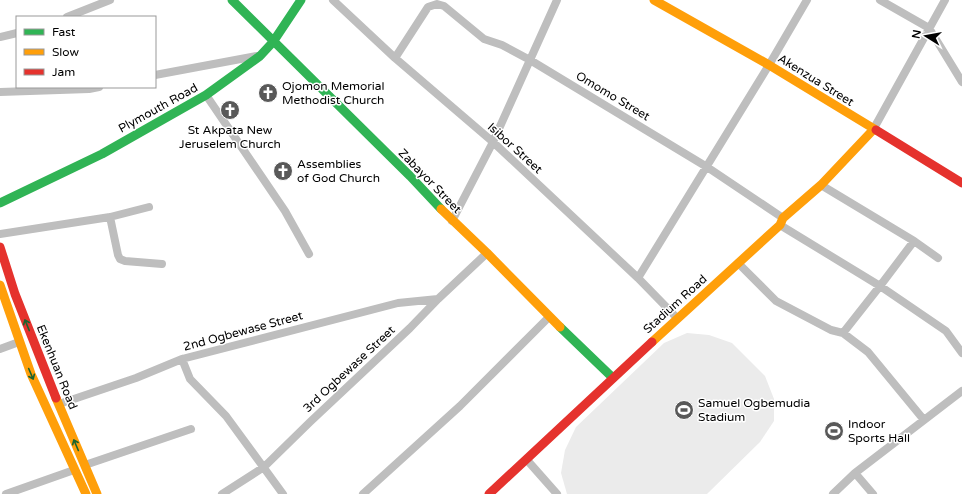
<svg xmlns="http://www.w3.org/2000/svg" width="962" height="494" font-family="'Varela Round',sans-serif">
<rect width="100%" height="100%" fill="#fff"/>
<path fill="#ebebeb" d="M687,333L709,335L732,343L765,376L774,399V421L760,442L707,494H567L561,473L565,450L576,427L664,343Z"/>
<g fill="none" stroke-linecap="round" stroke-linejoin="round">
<path stroke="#bebebe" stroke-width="8" d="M333,0L395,58L493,142L638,278L677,318
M880,0L929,28L962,82
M67,17L110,0
M0,37L17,33
M395,58L428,7L437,4L444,6L484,39L502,45L530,60L707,167L783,218
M155,75L257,56
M0,92L89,89L99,87
M206,95L285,211L309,254
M873,130L945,0
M821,185L914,241L938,258
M110,217L118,255L120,259L125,261L162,264
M452,221L493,142L557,0
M780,225L880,286L946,331L962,353
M0,234L110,217L149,207
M738,263L776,301L831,330L843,333L868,352L924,420
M638,278L769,65L807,0
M843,333L880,286L914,241
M0,349L19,342
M182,359L190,379L226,416L283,494
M59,404L136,378L182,359L398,303L438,299
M527,460L557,494
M85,465L191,429
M855,473L873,494
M6,494L74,470
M222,494L264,467L310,422L410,328L438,299L487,253
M363,494L460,406L549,317
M833,494L855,473L962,391"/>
<path stroke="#30b455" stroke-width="9" d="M232,0L410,176L441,209
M0,203L102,154L206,95L260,56L273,42L301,0
M560,327L613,378"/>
<path stroke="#ff9f0a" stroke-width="9" d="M654,0L769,65L876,130
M441,209L487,253L560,327
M0,285L31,374L86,494
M652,342L780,225L783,218L821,185L873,130
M56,398L97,494"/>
<path stroke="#e5322d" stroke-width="9" d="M876,130L962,183
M0,247L15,294L56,398
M489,494L652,342"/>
</g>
<defs><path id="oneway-shaft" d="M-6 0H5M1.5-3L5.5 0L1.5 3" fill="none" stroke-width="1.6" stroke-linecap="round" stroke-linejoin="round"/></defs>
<g stroke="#1a632f">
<use href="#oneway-shaft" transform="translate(27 325) rotate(-112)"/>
<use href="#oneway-shaft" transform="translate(31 374) rotate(67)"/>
<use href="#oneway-shaft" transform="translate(76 445) rotate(-113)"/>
</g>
<defs>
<symbol id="church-disc" viewBox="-11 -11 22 22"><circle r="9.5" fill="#595959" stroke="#fff"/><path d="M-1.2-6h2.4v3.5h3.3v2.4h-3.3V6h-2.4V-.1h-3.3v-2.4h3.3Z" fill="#fff"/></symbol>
<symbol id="stadium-disc" viewBox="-11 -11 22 22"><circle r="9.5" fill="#595959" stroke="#fff"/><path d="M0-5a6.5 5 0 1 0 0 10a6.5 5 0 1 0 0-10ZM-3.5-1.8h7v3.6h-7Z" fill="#fff"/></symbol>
</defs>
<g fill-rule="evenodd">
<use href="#church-disc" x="257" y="82" width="22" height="22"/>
<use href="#church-disc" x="219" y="99" width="22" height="22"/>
<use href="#church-disc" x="272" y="160" width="22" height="22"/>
<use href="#stadium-disc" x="673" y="399" width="22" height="22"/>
<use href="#stadium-disc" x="823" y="420" width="22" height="22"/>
</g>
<g text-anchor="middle" stroke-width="3" stroke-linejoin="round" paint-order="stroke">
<g font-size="12" fill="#000" stroke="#fff">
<text transform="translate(816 80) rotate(32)" y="4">Akenzua Street</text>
<text transform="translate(613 96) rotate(31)" y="4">Omomo Street</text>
<text transform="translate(158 108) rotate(-29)" y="4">Plymouth Road</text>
<text transform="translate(515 148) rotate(42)" y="4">Isibor Street</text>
<text transform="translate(430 181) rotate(46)" y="4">Zabayor Street</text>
<text transform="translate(675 304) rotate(-42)" y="4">Stadium Road</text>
<text transform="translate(243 331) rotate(-15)" y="4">2nd Ogbewase Street</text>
<text transform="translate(57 367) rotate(68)" y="4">Ekenhuan Road</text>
<text transform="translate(349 369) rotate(-43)" y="4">3rd Ogbewase Street</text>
</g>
<g font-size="12" fill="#000" stroke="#fff" text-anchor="start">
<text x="282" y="90">Ojomon Memorial<tspan x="282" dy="14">Methodist Church</tspan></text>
<text x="230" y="134" text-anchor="middle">St Akpata New<tspan x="230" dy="14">Jeruselem Church</tspan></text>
<text x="297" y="168">Assemblies<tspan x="297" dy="14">of God Church</tspan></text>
<text x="698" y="407">Samuel Ogbemudia<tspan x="698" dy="14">Stadium</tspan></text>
<text x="848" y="428">Indoor<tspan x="848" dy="14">Sports Hall</tspan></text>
</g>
</g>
<rect x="16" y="16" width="140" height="72" fill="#ffffff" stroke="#999999"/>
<rect x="24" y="29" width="20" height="6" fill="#30b455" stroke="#999999"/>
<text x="52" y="36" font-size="12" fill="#000000">Fast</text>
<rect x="24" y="49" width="20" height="6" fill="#ff9f0a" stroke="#999999"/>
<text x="52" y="56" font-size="12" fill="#000000">Slow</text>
<rect x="24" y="69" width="20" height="6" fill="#e5322d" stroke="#999999"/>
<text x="52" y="76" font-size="12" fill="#000000">Jam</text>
<g transform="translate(926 36) rotate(281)" stroke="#ffffff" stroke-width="3" paint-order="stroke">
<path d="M0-3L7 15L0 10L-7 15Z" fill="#000000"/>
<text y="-6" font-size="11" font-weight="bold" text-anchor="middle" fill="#000000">N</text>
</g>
</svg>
